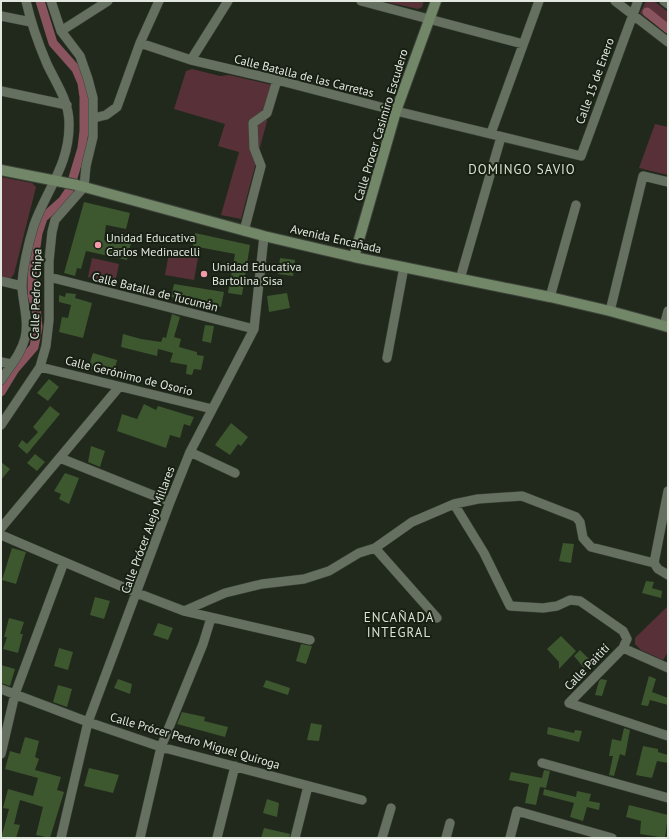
<svg xmlns="http://www.w3.org/2000/svg" width="669" height="839" font-family="'PT Sans',sans-serif">
<rect width="100%" height="100%" fill="#21291d"/>
<path fill="#583138" d="M382,1H424L422,7L418,9Z
M646,1H654L668,12V34L640,13Z
M192,69L220,76L229,75L272,85L265,111L267,121L241,219L221,215L239,152L218,146L225,124L174,109L186,71Z
M655,124L668,127V175L639,168Z
M1,177L32,183L36,187L14,274L10,279L1,276Z
M169,253L198,258L194,280L165,275Z
M92,258L119,264L115,283L88,277Z
M668,606V652L663,660L641,650L635,644V638Z"/>
<g fill="none" stroke-linecap="round" stroke-linejoin="round">
<path stroke="#89545d" stroke-width="9" d="M647,12L668,29
M1,392L15,369L34,347L38,327L36,308L32,295V274L38,233L43,218L63,200L69,191L82,148L84,131V97L82,83L76,69L53,43L40,1"/>
</g>
<path fill="#3d572f" d="M84,202L130,213L126,229L106,225L104,240L117,243L119,236L132,239L127,260L86,251L81,269L77,268L75,276L64,273Z
M195,233L250,245L242,295L228,293L235,254L193,246Z
M280,258L295,260L293,276L278,274Z
M174,284L224,292L221,307L171,297Z
M66,293L76,294L75,298L92,303L83,338L59,332L62,317L68,318L71,305L59,302V295L65,297Z
M287,293L290,308L269,312L267,296Z
M172,314L180,317L174,337L181,339L179,347L197,352V355L204,356L201,370L194,369L192,375L186,374L187,365L170,362L173,353L158,349L157,356L121,347L123,334L141,339L161,342L163,337L166,338Z
M205,325L214,326L211,343L202,341Z
M93,353L117,360L113,376L88,368Z
M49,379L59,387L48,401L37,393Z
M144,404L156,410L158,406L194,417L190,426L184,424L180,438L170,435L166,448L117,431L122,414L137,419Z
M50,406L60,414L27,454L18,446L22,440L27,444L38,432L33,427Z
M231,423L248,437L241,446L238,444L230,455L215,445Z
M91,446L105,451L100,467L88,462Z
M35,454L45,462L37,471L27,463Z
M1,462L10,469L1,480Z
M65,473L79,478L69,504L59,499L61,494L54,491Z
M563,543L574,544L571,563L559,561Z
M12,548L26,552L16,584L2,580Z
M646,581L654,582L652,588L662,591L661,598L642,593Z
M95,597L110,601L104,619L90,615Z
M9,618L24,622L20,634H23L18,653L3,649L7,637H4Z
M158,623L173,628L168,640L153,635Z
M561,636L576,651L559,669V662L547,649Z
M301,644L312,646L306,664L296,661Z
M59,648L73,652L68,670L54,666Z
M580,650L591,661L584,668L574,656Z
M1,665L15,669L10,686L1,683Z
M649,676L656,679L652,692L668,698V705L650,700L648,706L641,705Z
M118,679L132,684L130,694L114,688Z
M601,679L607,680L602,696L595,695L599,681Z
M266,680L290,688L288,695L263,687Z
M58,685L72,689L67,707L53,702Z
M182,712L205,717L204,721L228,727L225,737L177,724Z
M311,723L322,725L319,741L307,740Z
M548,727L574,733L575,730L582,731L579,742L547,734Z
M624,728L630,730L625,756L620,754L614,776L609,775L613,756H609L612,739L621,741Z
M25,737L39,741L35,757L39,759L35,770L61,777L57,790L64,792L50,838L36,835L43,807L20,800L14,824L20,825L16,838H1L9,809L3,808L8,789L33,796L38,778L5,769L10,751L20,754Z
M643,746L658,749V752L668,755V763L657,761L652,778L636,775Z
M89,768L119,775L113,793L84,786Z
M544,770L550,771L546,788L540,787L536,805L525,803L529,784L509,780L511,772L542,778Z
M544,789L576,797L577,791L591,794L589,801L600,803L599,810L587,807L583,821L570,817L574,803L543,795Z
M267,799L279,803L277,817L263,813Z
M629,805L668,815L665,838L640,834L641,821L626,817Z
M264,828L290,834L289,838H261Z"/>
<g fill="none" stroke-linecap="round" stroke-linejoin="round">
<defs>
<path id="minor" d="M361,1L523,44
M615,1L668,42
M664,1L668,4
M1,16L31,22
M61,31L108,1
M140,43L191,60L277,80L396,111L581,156L638,1
M191,60L228,1
M1,91L67,105
M94,118L106,115L117,107L140,43L159,1
M491,133L539,1
M244,231L261,166L254,148L253,123L267,113L277,80
M49,277L254,329
M460,279L501,137
M1,281L22,286
M550,297L576,205
M610,311L643,176L668,182
M664,326L668,311
M387,358L404,267
M1,362L11,364
M40,367L212,409
M1,380C10,366 21,354 25,338C29,321 23,304 22,287C22,270 29,241 34,225C47,189 70,164 69,123C69,101 56,83 47,64C38,43 31,23 26,1
M1,425L40,367L46,346L49,320V261L52,232L55,220L84,187L86,166L93,137V98L88,79L80,56L61,31L51,1
M190,452L235,473
M60,458L170,502
M454,504L484,553L510,606L543,608L557,606L570,600L580,601L623,631L627,639L623,648L668,668
M1,528L119,387
M1,535L137,593L184,611L310,640
M375,548L437,618
M654,563L668,491
M184,611L225,593L262,584L304,579L329,571L359,553L375,548L412,522L454,504L478,499L522,496L576,517L580,522L583,538L591,547L654,563L658,569L668,575
M623,648L569,703L668,736
M1,689L88,722L161,747L362,800
M1,754L15,694L64,562
M542,763L668,798
M61,838L88,722L170,502L190,452L254,329L264,236
M140,838L161,747L203,644L211,618
M217,838L235,766
M295,838L308,786
M382,838L391,808
M446,838L450,823
M510,838L517,811L612,838"/>
<path id="secondary" d="M1,170L77,185L264,236L354,257L550,297L610,311L668,327
M354,257L396,111L436,1"/>
</defs>
<use href="#minor" stroke="#3e453b" stroke-width="10"/>
<use href="#secondary" stroke="#3e453b" stroke-width="12"/>
<use href="#minor" stroke="#667061" stroke-width="9"/>
<use href="#secondary" stroke="#728767" stroke-width="10"/>
</g>
<g fill="#f39aa9" stroke="#182014" stroke-width="1.5">
<circle cx="98" cy="245" r="4"/>
<circle cx="204" cy="274" r="4"/>
</g>
<g text-anchor="middle" stroke-width="4" stroke-linejoin="round" paint-order="stroke">
<g font-size="12" fill="#e2e7df" stroke="#182014">
<text transform="translate(304 76) rotate(14)" y="4">Calle Batalla de las Carretas</text>
<text transform="translate(595 81) rotate(-70)" y="4">Calle 15 de Enero</text>
<text transform="translate(381 125) rotate(-73)" y="4">Calle Procer Casimiro Escudero</text>
<text transform="translate(336 239) rotate(13)" y="4">Avenida Encañada</text>
<text transform="translate(155 292) rotate(14)" y="4">Calle Batalla de Tucumán</text>
<text transform="translate(36 294) rotate(-88)" y="4">Calle Pedro Chipa</text>
<text transform="translate(129 376) rotate(14)" y="4">Calle Gerónimo de Osorio</text>
<text transform="translate(148 530) rotate(-70)" y="4">Calle Prócer Alejo Millares</text>
<text transform="translate(587 667) rotate(-46)" y="4">Calle Paitití</text>
<text transform="translate(195 741) rotate(16)" y="4">Calle Prócer Pedro Miguel Quiroga</text>
</g>
<g font-size="12" fill="#e2e7df" stroke="#182014" text-anchor="start">
<text x="106" y="242">Unidad Educativa<tspan x="106" dy="14">Carlos Medinacelli</tspan></text>
<text x="212" y="271">Unidad Educativa<tspan x="212" dy="14">Bartolina Sisa</tspan></text>
</g>
<g font-size="13" letter-spacing="1" fill="#dae5d4" stroke="#182014">
<text x="522" y="174">DOMINGO SAVIO</text>
<text x="399" y="622">ENCAÑADA<tspan x="399" dy="15">INTEGRAL</tspan></text>
</g>
</g>
<rect width="669" height="839" fill="none" stroke="#e2e7df" stroke-width="4"/>
</svg>
